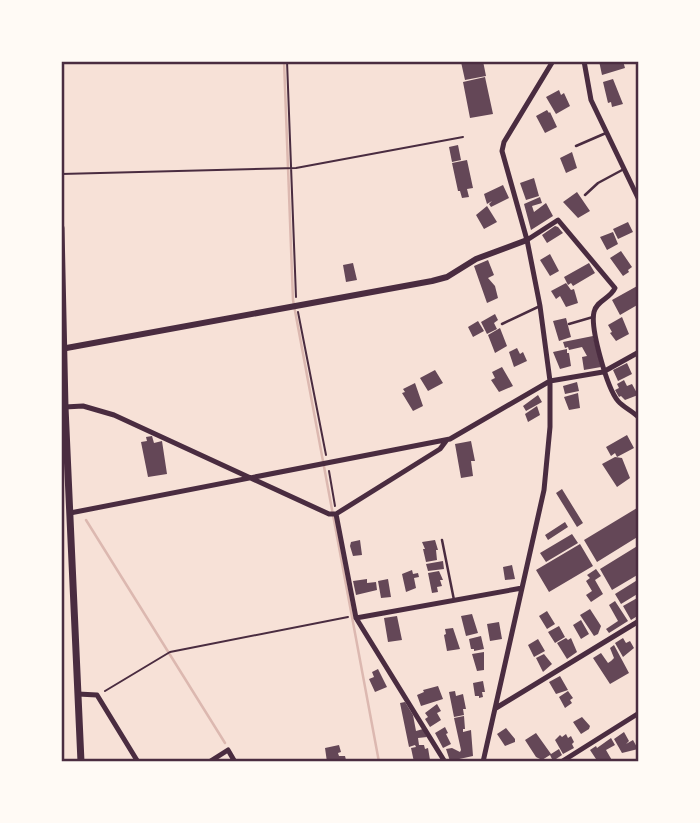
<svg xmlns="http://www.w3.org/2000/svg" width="700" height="823" font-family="'IBM Plex Serif',serif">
<rect width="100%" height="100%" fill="#f7e1d7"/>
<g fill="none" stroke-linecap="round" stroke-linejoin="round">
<path stroke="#dcb8b0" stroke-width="2.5" d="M284,61L293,300L379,762
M86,520L225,743"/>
</g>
<path fill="#644757" d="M483,61L486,76L465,80L461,62Z
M599,61H623L625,68L602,75Z
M485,77L493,114L470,118L463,82Z
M613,79L623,104L612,107L611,102L608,103L603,82Z
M559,90L561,95L564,93L570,106L556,114L546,97Z
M547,110L549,113L550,112L557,127L545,133L536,116Z
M458,145L461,160L452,162L449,147Z
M572,152L577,168L566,173L560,158Z
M467,160L473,188L467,189L469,197L462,198L460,191H458L452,163Z
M534,178L539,196L526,200L520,183Z
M503,185L509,198L491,207L489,204L492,201L487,204L484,194Z
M577,192L590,211L578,218L563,202Z
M540,197L542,203L532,206L534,212L546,203L553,216L531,230L524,204Z
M487,206L497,222L484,229L476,215Z
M628,222L633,232L618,239L613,229Z
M555,226L558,227L563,233L547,243L542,235Z
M613,232L618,244L607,250L600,237Z
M621,251L632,267L628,270L629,272L623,276L610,258Z
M550,254L559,271L550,276L540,260Z
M488,260L494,275L488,278L495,286L498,298L487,303L474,266Z
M353,263L357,280L346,282L343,265Z
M589,263L595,273L573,286L571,283L568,285L564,277Z
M566,283L571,290L574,289L578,303L566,307L560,296L556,299L551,291Z
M639,285V304L620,315L612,300Z
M495,314L498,320L494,323L497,329L487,334L481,322Z
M622,317L629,334L616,341L610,333L612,332L608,325Z
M566,318L571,337L559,341L553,321Z
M478,321L484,331L473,337L468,327Z
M500,328L507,346L495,353L488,335Z
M593,336L601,367L584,370L582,357L587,356L582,347L569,350L568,347L565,348L563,342Z
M517,348L520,354L523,352L527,361L514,367L509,352Z
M567,349V353H569L571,366L560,369L553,352Z
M627,363L632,374L618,381L613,370Z
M502,367L513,386L499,392L491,380L495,378L492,372Z
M435,370L443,383L428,391L420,378Z
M624,380L627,386L632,384L638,395L625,400L621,396L619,397L615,390L619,388L617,384Z
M577,382L579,391L565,394L563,386Z
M415,383L423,406L413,411L402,393L405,392L403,389Z
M578,393L580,408L569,410L564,397Z
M538,395L542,402L526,411L523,406Z
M537,406L540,415L528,422L525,414Z
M627,435L634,448L617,457L615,453L611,456L606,447Z
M152,436L154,443L162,441L167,474L148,477L141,442L147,441L146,437Z
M471,441L475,461H471L473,476L461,478L455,444Z
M615,457L622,458L630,478L617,487L602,464Z
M562,489L583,523L577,527L556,493Z
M637,508L639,512V536L597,562L584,540Z
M565,522L568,527L548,540L545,535Z
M572,534L578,543L546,562L540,553Z
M360,540L362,555L353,556L350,546L351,542Z
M435,540L438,550H436L437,560L426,562L423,549H425L422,542Z
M580,544L593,566L549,592L536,570Z
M639,545V574L612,590L600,569Z
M443,561L444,569L428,571L426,564Z
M512,565L515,579L505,580L503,567Z
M596,569L601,576L595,580L603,594L591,602L586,595L592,591L586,581L590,578L587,575Z
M412,570L413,574L418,573L419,577L414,578L416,588L406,592L402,574Z
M439,571L443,580H440L442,586L437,587L438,592L432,593L428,573Z
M367,579V583L376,582L377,590L356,595L353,581Z
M388,579L391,597L381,598L378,581Z
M639,579V593L621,604L615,594Z
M639,597V615L631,620L623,606Z
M615,601L628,621L609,633L606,629L618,621L609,605Z
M590,609L601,626L598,634L594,636L580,615Z
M547,611L555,624L547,629L539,616Z
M472,614L478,633L466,636L461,616Z
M397,616L402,640L388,642L384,618Z
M581,620L589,634L581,639L573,625Z
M499,622L502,639L490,641L487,624Z
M559,626L565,637L555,643L548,632Z
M453,628L460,649L447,651L444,635L446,634L445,629Z
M481,636L484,649L474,651V649H471L469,639Z
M566,638L568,640L571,638L577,652L567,659L557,643Z
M623,638L626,643L630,641L634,648L623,657L615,643Z
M538,639L545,651L534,657L528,645Z
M614,645L629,673L610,684L593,658L601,653L608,663L611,661L614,658L610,648Z
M484,652V670L477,671L472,654Z
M544,654L552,664L543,672L536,658Z
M378,669L387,687L375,692L369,679L374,677L372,672Z
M560,676L568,690L556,694L549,682Z
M483,681L485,692H482L483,697L479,698V696H475L473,683Z
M438,686L443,699L421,706L417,695L424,692L423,690Z
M455,691L456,696L463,694L466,709H463L464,715L454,717L449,692Z
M568,691L573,698L570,700L572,703L565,708L559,697Z
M405,702L413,715L416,731L423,729L427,737L418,738L419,745H424L425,749L428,748L430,760L414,762L411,748L416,747L415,745L409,747L400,703Z
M437,704L441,711L437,713L441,720L430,727L425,719L428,717L425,713Z
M464,716L465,729H463V732L471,730L473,756L450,761L446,749L452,748L460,752L461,750L454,718Z
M582,717L590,726L589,729L581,734L573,722Z
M445,727L448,733L446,734L451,744L443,748L435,733Z
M506,728L515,739V742L505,746L497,734Z
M624,732L629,741L626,744L633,740L638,749L622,753L614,739Z
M536,733L551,754L559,749L562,755L553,761L550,755L542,760L536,757L525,740Z
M566,734L568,738L571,736L574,742L572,744L574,748L563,754L555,740L560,735L562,737Z
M611,738L615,745L606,750L613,762H598L590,750L596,746L597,748Z
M339,745L341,752L338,753L339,756H345L346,760L327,762L325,748Z"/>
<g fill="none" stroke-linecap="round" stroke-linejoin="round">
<path stroke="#4a2c40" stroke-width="2" d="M287,61L296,297
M61,174L296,168L463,137
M298,312L326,455
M329,471L335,506
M105,691L170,652L348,617"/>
<path stroke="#4a2c40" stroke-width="2.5" d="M576,146L606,133
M585,195L598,183L624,169
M502,324L540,306
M569,324L593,317
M442,540L454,600"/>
<path stroke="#4a2c40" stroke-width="5" d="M584,61L591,100L639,200
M527,240L558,220L615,288C610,299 597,300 594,312C590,328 607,388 618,401C624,408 633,411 639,418
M65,407L83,406L114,415L329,514H336
M70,513L450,439L550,381L603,372L639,352
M336,514L440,449L446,441
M336,514L356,618
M78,694L97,695L138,762
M496,708L639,621
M209,762L228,750L235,762
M445,762L356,618L522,588
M483,762L544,490L550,427V381L540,306L527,240L502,151L504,142L553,61
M561,762L639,713"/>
<path stroke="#4a2c40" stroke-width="6" d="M61,349L432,281L447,277L476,259L527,240"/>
<path stroke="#4a2c40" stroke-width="7" d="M61,228L65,407L81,762"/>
</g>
<rect width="700" height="823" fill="none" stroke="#fffaf5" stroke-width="126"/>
<rect x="63" y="63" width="574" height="697" fill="none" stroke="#4a2c40" stroke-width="2.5"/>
</svg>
